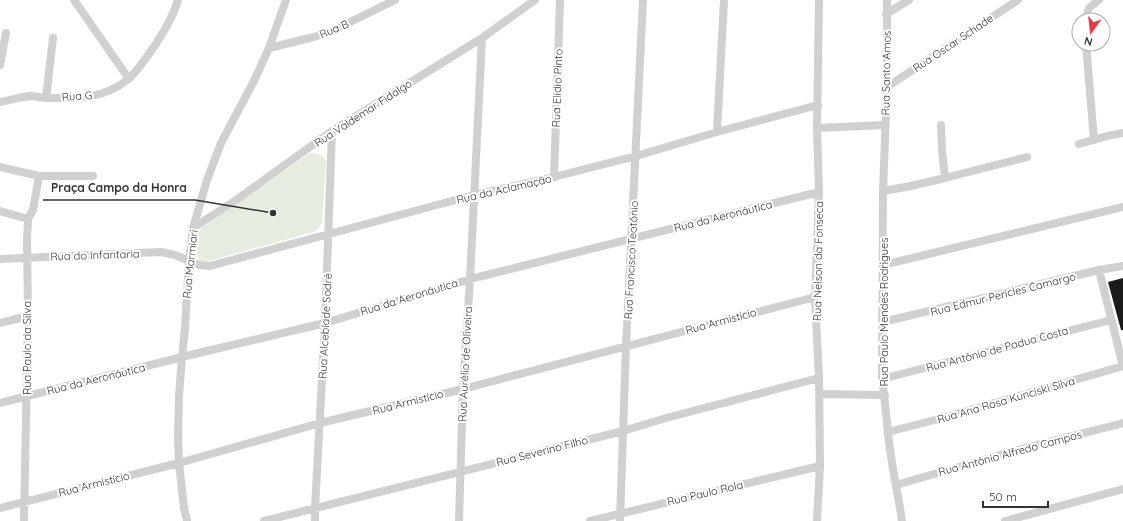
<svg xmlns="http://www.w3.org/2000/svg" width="1123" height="521" font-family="Quicksand,sans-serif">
<rect width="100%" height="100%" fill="#fff"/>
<path fill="#e6ecdf" d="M312,153C319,153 324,156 326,163L322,222C320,227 317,230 313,232L205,262L200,261C195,252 194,238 200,229L309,154Z"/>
<path fill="#1a1a1a" d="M1123,278V330H1121L1108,282Z"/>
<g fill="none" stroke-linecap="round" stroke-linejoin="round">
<path stroke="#d0d0d0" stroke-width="8" d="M74,0L129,79
M887,0V87L883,191L882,379C886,405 887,431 891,456C894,478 899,499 902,521
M886,14L909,0
M1085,20L1089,8L1099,0
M1086,44L1094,140
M269,48L310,38L328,33L395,0
M0,65L6,33
M887,87L1018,0
M46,98L53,38
M0,102C10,100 20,97 30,96C36,96 42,98 48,98C77,98 104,99 127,80C136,73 143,62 149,54C161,37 172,20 178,0
M817,128L885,125
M717,132L724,0
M1079,144L1107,136L1123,133
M0,167L39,176H93
M554,177L560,0
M945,178L1027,157
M883,191L911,186L945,178L942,150L941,125
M0,211L28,219
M193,228L236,200L332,131L482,38L535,0
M0,259L161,252L175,255L199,265L210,266L474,195L554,177L636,156L717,132L818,105
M883,265L1123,207
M883,322L1099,270L1123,266
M0,323L28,316
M882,379L1111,320
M819,394L885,395
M0,403L182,357L325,323L470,279L819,192
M888,432L946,417L1123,366L1099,270
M896,485L1014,451L1123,423
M0,508L179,463L320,423L463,389L815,297
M24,521L28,316L27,240L28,219L33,210L39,176
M187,521L184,508L179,463L178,437L179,396L182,357L185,328L189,261L193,228L207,180L221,143L254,81L269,48L286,0
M264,521L623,431L666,418L819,378
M315,521V508L325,323L332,131
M459,521L463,389L470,279L482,38
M590,521L820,466
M620,521L626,346L643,0
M817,521L820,466L819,378L815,297L819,192L817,128L819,0
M1005,521L1123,489"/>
</g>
<g text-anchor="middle" stroke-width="4" stroke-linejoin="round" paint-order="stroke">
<g font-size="11" fill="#333" stroke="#fff">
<text transform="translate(334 29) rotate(-23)" y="4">Rua B</text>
<text transform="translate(953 43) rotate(-34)" y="4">Rua Oscar Schade</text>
<text transform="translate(886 73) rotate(-89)" y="4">Rua Santo Amos</text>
<text transform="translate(557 88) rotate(-88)" y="4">Rua Elidio Pinto</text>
<text transform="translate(77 96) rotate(-4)" y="4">Rua G</text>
<text transform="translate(363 113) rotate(-33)" y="4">Rua Valdemar Fidalgo</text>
<text transform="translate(504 189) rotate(-13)" y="4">Rua da Aclamação</text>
<text transform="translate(723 216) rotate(-14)" y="4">Rua da Aeronáutica</text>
<text transform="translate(95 255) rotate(-2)" y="4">Rua do Infantaria</text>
<text transform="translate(631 260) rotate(-87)" y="4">Rua Francisco Teotônio</text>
<text transform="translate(818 261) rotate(-89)" y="4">Rua Nelson da Fonseca</text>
<text transform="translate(190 264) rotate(-84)" y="4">Rua Marmiari</text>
<text transform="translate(1003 294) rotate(-14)" y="4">Rua Edmur Pericles Camargo</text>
<text transform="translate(409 297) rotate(-17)" y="4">Rua da Aeronáutica</text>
<text transform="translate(884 312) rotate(-90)" y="4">Rua Paulo Mendes Rodrigues</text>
<text transform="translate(721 321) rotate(-15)" y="4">Rua Armistício</text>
<text transform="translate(325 326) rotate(-87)" y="4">Rua Alcebíade Sodré</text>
<text transform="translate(27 348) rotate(-90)" y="4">Rua Paulo da Silva</text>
<text transform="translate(997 349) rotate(-15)" y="4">Rua Antônio de Padua Costa</text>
<text transform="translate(465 364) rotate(-87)" y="4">Rua Aurélio de Oliveira</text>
<text transform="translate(96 379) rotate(-14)" y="4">Rua da Aeronáutica</text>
<text transform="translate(1006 400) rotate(-16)" y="4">Rua Ana Rosa Kunciski Silva</text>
<text transform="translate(408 402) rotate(-14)" y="4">Rua Armistício</text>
<text transform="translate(542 451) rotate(-14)" y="4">Rua Severino Filho</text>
<text transform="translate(1010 453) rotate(-15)" y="4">Rua Antônio Alfredo Campos</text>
<text transform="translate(94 484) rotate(-14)" y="4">Rua Armistício</text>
<text transform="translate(705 493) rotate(-13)" y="4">Rua Paulo Rola</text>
</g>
</g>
<path fill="none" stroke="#333" stroke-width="1.5" d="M273 213L195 200H43"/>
<circle fill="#333" stroke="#fff" stroke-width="1.5" cx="273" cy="213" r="4"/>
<g font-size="12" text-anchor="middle" font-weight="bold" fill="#333" stroke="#fff" stroke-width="4" stroke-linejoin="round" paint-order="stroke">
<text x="119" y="192">Praça Campo da Honra</text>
</g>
<g transform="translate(1091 32) rotate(195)"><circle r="19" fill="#ffffff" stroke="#adadad"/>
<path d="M0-3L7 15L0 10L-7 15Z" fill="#e63946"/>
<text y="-6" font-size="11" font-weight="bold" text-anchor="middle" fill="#333333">N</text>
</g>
<path d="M983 501v6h65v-6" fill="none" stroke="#333333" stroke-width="2"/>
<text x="989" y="501" font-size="12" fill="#333333" stroke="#ffffff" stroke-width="3" paint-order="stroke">50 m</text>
</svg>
